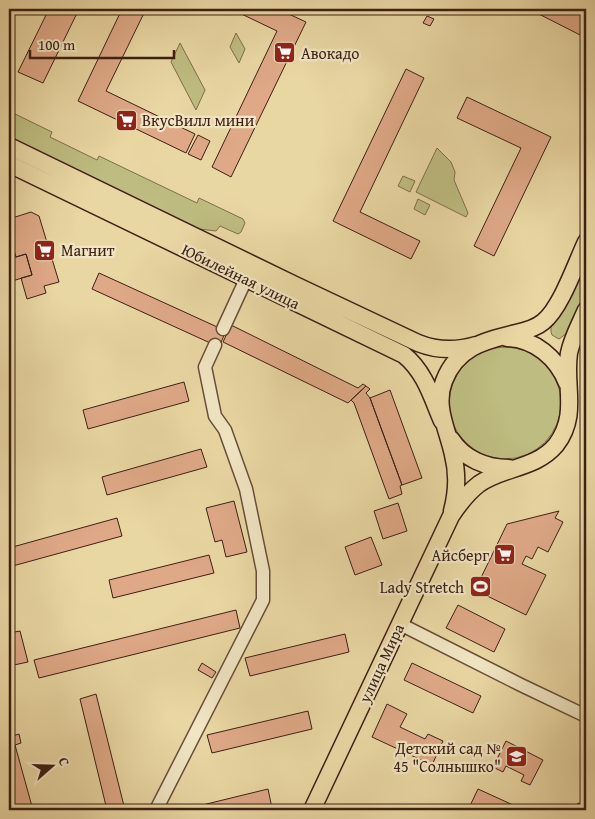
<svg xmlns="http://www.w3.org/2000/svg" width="595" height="819" font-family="'Gentium Book Plus',serif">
<rect width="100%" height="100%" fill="#e9d7a3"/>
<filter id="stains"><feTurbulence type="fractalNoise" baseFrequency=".004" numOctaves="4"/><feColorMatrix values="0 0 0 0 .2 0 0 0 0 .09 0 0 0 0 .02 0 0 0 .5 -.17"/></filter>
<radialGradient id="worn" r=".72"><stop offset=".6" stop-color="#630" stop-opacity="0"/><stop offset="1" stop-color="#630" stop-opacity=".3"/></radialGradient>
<path fill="#bebc80" stroke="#7e6e4a" d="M236,33L245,49L239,63L230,47Z
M180,43L205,90L196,110L171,62Z
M9,111L52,132L50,137L97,160L99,156L197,203L199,198L243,219L245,223L241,232L238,234L220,226L216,231L191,228L9,138Z
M437,148L451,162L455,172L454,180L468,213L466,217L416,192Z
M403,176L415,181L410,192L398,186Z
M418,199L430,205L425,215L414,209Z
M586,250V293L567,333L559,339L552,335L551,332V327Z
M449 403a56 56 0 1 1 112 0a56 56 0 1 1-112 0Z"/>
<path fill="#dfa987" stroke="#3d2014" d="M49,9H79L43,83L18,72Z
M122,9H146L106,91L195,134L186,153L78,101Z
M231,9H278L306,22L231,177L212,167L277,31Z
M529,9H577L586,13V38Z
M427,16L434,19L430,26L423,23Z
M406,69L424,78L360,212L420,241L411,259L333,221Z
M467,97L551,137L494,256L474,246L521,148L457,118Z
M198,135L210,141L201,160L188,154Z
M31,212L39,216L59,282L44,286L46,293L27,299L21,278L32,275L26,254L16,257L9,234V219Z
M26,254L32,275L9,282V259Z
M99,273L226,331L219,347L92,289Z
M231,325L358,388L363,384L366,386L348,403L223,342Z
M184,382L189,401L88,429L83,410Z
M366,386L370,389L366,393L370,398L402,485L400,486L402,494L389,499L354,403L351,400Z
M390,390L422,478L402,485L370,398Z
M201,449L207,467L107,495L102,477Z
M234,501L247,552L226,557L222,540L215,542L206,508Z
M398,503L407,531L383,539L374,511Z
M559,511L555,518L563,522L548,552L538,547L532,559L526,556L522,564L546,575L526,615L475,590L507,524Z
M117,518L122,536L9,567V548Z
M371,537L382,565L355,575L345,547Z
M209,555L214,573L113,598L109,580Z
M458,605L505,629L494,652L446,628Z
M236,610L240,628L39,678L34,660Z
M20,631L28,662L9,666V633Z
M345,634L349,652L250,676L245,658Z
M202,663L216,672L212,678L198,670Z
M412,663L481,696L473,713L404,680Z
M96,694L125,810H107L80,699Z
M387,704L407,714L400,727L425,739L428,734L443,741L432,765L372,737Z
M308,711L312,729L212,753L207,735Z
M19,734L21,743L15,745L33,810H13L9,792V737Z
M506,741L543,760L530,785L521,781L524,775L506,766L503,772L493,767Z
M268,789L272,808L262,810H182Z
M478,789L524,810H468Z
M578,803L586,807V810H574Z"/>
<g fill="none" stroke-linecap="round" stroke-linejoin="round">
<defs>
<path id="minor" d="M223,329L246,279
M400,624L521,685L586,716
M156,810L263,600V571L246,489L225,430L215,416L205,367L215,345"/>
<path id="major" d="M9,146L295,285L418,343C438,351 456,351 476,345
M9,164L404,355C425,372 432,398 442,421
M507,338C535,339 557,358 567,383
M451,439C464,459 486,468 509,468
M452,511C457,492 458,474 453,455C448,430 434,407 444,381C457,347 484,341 516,333C525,331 536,328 543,322C561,308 576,263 586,242
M312,810L451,516C459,504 467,493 479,484C503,467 536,469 556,445C579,415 564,386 569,353C572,338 580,324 586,310"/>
</defs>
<use href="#minor" stroke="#684e38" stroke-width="15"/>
<use href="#major" stroke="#3d2014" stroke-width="19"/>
<use href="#minor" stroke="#f1e5c3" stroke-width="12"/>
<use href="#major" stroke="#e9d7a3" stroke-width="16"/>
</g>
<defs>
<symbol id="supermarket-square" viewBox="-11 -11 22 22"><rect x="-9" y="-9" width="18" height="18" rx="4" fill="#8f2418" stroke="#f1e5c3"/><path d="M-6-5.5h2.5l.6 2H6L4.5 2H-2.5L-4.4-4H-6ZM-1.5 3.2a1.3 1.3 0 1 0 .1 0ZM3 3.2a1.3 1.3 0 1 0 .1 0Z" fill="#fff"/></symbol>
<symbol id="stadium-square" viewBox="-11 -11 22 22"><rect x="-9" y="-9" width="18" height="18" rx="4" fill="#8f2418" stroke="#f1e5c3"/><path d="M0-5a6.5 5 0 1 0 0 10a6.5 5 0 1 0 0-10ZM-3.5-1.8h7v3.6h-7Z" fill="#fff"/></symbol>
<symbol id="school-square" viewBox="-11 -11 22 22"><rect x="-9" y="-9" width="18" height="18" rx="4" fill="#8f2418" stroke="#f1e5c3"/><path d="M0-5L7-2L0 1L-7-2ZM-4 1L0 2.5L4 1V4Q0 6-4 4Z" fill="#fff"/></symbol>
</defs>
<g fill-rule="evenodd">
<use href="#supermarket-square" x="272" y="40" width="25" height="25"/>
<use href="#supermarket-square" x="114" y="108" width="25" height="25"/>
<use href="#supermarket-square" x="32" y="238" width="25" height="25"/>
<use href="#supermarket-square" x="492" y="542" width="25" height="25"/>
<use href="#stadium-square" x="468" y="574" width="25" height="25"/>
<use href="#school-square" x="504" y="744" width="25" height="25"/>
</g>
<g text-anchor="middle" stroke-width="4.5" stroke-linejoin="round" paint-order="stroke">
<g font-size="16" fill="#3d2014" stroke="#f1e5c3" text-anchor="start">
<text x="301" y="59">Авокадо</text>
<text x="142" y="126">ВкусВилл мини</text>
<text x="61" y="256">Магнит</text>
<text x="489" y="561" text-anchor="end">Айсберг</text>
<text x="464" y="593" text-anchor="end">Lady Stretch</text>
<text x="501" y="754" text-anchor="end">Детский сад №<tspan x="501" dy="18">45 "Солнышко"</tspan></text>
</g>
<g font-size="16" fill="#3d2014" stroke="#f1e5c3">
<text transform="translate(241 276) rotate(26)" y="6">Юбилейная улица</text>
<text transform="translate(381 663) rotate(-65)" y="6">улица Мира</text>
</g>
</g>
<rect width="595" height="819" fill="none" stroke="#e9d7a3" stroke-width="30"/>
<rect x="10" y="10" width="575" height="799" fill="none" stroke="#3d2014" stroke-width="2.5"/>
<rect x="15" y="15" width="565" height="789" fill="none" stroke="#3d2014"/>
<g transform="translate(52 766) rotate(70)" stroke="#f1e5c3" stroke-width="4" paint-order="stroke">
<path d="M0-4L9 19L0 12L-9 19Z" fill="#3d2014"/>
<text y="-8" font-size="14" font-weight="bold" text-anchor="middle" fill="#3d2014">С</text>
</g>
<path d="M30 50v8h144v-8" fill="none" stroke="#3d2014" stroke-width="2.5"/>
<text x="38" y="50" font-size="15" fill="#3d2014" stroke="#f1e5c3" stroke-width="4" paint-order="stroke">100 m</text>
<rect width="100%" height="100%" filter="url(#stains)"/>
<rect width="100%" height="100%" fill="url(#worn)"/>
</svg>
